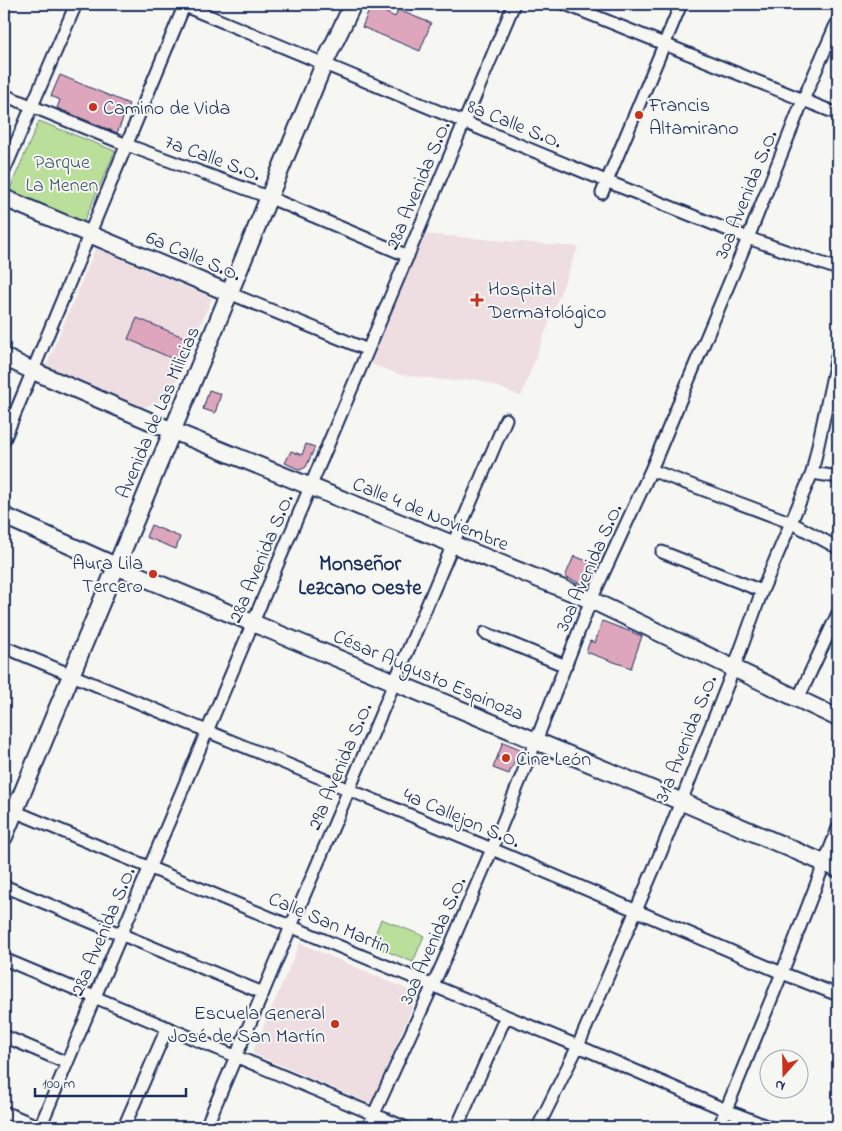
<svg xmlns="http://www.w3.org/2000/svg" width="842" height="1131" font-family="'Indie Flower',sans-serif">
<rect width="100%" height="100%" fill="#f6f6f2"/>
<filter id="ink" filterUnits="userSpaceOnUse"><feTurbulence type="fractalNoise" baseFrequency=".02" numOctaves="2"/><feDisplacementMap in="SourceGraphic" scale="10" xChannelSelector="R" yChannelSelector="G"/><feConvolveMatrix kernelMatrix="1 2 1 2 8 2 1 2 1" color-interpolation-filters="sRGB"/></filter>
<g filter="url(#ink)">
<path fill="#eedee2" d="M424,234L578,247L521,396L477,379L453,381L401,375L371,364Z
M96,248L212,298L168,400L143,407L46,366Z
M300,943L418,994L371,1104L252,1053Z"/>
<path fill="#b9df9a" stroke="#6a877c" d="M39,121L115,151L83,224L8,193Z
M381,919L424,936L413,962L371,945Z"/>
<path fill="#dda6bc" stroke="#1b2f5e" d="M371,6L395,17L398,10L431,23L420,51L362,27Z
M60,75L129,104L117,133L57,108L60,100L51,96Z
M137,318L188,339L180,362L128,339Z
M209,390L221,394L215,413L203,409Z
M306,444L315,447L306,467L300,470L285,463L291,451L302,455Z
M151,525L180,537L176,549L146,537Z
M574,556L595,564L586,586L565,577Z
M602,621L642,636L631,668L586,652L590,641L595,643Z
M503,742L520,749L509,774L493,768Z"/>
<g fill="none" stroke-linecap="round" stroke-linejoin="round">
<defs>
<path id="street" d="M180,4L606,181L748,238L838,269
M565,4L838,114
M4,95L127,145L268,197L408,256
M4,171L76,4
M602,193L681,4
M229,293L368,350
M4,440L185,4
M651,470L792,523L838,548
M812,473L838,477
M662,552L762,591
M485,633L566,666
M4,647L492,849L782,973L838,995
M798,699L838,613
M14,811L578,1046L726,1110L769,1127
M4,886L263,993
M4,959L404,1127
M4,1036L67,1063
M4,1112L40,1127
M40,1127L514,4
M124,1127L167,1028
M206,1127L506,419
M368,1127L443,963L492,849L536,741L591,600L651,470L748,238L803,100L838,20
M457,1127L506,1016
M538,1127L578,1046L661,852L734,668L762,591L812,473L838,352
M719,1127L782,973L838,828"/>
<path id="secondary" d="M4,198L229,293
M4,357L33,371L173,431L591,600L838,718
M4,516L116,566L680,801L838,869
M4,837L203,357L324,64L353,4"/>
</defs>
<use href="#street" stroke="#1b2f5e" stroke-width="15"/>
<use href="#secondary" stroke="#1b2f5e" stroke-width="20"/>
<use href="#street" stroke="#f6f6f2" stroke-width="11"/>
<use href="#secondary" stroke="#f6f6f2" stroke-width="16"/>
</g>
</g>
<g fill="#c8321e" stroke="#f6f6f2" stroke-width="2">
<circle cx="93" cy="107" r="5"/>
<circle cx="639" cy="115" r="5"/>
<path d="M474.5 292.5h5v5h5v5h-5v5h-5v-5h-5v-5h5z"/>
<circle cx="153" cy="574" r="5"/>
<circle cx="506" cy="758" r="5"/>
<circle cx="335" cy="1024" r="5"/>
</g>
<g text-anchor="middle" stroke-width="4" stroke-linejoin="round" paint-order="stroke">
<g font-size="20" fill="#1b2f5e" stroke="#f6f6f2" text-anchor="start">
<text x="649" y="111">Francis<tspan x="649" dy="23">Altamirano</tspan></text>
<text x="103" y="114">Camino de Vida</text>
<text x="488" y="295">Hospital<tspan x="488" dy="23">Dermatológico</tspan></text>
<text x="143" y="569" text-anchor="end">Aura Lila<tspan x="143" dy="23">Tercero</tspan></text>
<text x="516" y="765">Cine León</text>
<text x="325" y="1019" text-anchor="end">Escuela General<tspan x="325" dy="23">José de San Martín</tspan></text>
</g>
<g font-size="20" fill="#1b2f5e" stroke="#f6f6f2">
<text transform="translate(515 123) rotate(22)" y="7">8a Calle S.O.</text>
<text transform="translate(213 157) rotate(20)" y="7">7a Calle S.O.</text>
<text transform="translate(417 185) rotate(-67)" y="7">28a Avenida S.O.</text>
<text transform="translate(745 194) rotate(-68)" y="7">30a Avenida S.O.</text>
<text transform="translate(194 255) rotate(23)" y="7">6a Calle S.O.</text>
<text transform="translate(157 412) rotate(-67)" y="7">Avenida de Las Milicias</text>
<text transform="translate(431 513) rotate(22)" y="7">Calle 4 de Noviembre</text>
<text transform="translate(260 558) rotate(-67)" y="7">28a Avenida S.O.</text>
<text transform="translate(588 567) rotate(-66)" y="7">30a Avenida S.O.</text>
<text transform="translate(429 674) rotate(23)" y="7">César Augusto Espinoza</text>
<text transform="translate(685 738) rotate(-68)" y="7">31a Avenida S.O.</text>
<text transform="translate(339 766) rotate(-67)" y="7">29a Avenida S.O.</text>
<text transform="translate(462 817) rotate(23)" y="7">4a Callejon S.O.</text>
<text transform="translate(330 922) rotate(23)" y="7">Calle San Martin</text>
<text transform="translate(102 931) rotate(-67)" y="7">28a Avenida S.O.</text>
<text transform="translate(432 940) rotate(-66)" y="7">30a Avenida S.O.</text>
</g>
<g font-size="20" fill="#425b6d" stroke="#f6f6f2">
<text x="62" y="168">Parque<tspan x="62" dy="23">La Menen</tspan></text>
</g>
<g font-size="21" font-weight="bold" fill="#1b2f5e" stroke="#f6f6f2">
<text x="360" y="570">Monseñor<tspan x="360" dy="24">Lezcano Oeste</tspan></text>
</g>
</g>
<rect width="842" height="1131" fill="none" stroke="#f6f6f2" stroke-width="20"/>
<rect x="10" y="10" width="822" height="1111" fill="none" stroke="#1b2f5e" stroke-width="2" filter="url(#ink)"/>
<g transform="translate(784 1074) rotate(200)"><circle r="24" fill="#f6f6f2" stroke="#9ea6b7"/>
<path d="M0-4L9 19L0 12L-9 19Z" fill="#c8321e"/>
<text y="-8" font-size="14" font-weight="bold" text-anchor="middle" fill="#1b2f5e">N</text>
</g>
<path d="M35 1088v8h151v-8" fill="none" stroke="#1b2f5e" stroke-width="2.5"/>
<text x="42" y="1088" font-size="15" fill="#1b2f5e" stroke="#f6f6f2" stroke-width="4" paint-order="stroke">100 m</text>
</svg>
